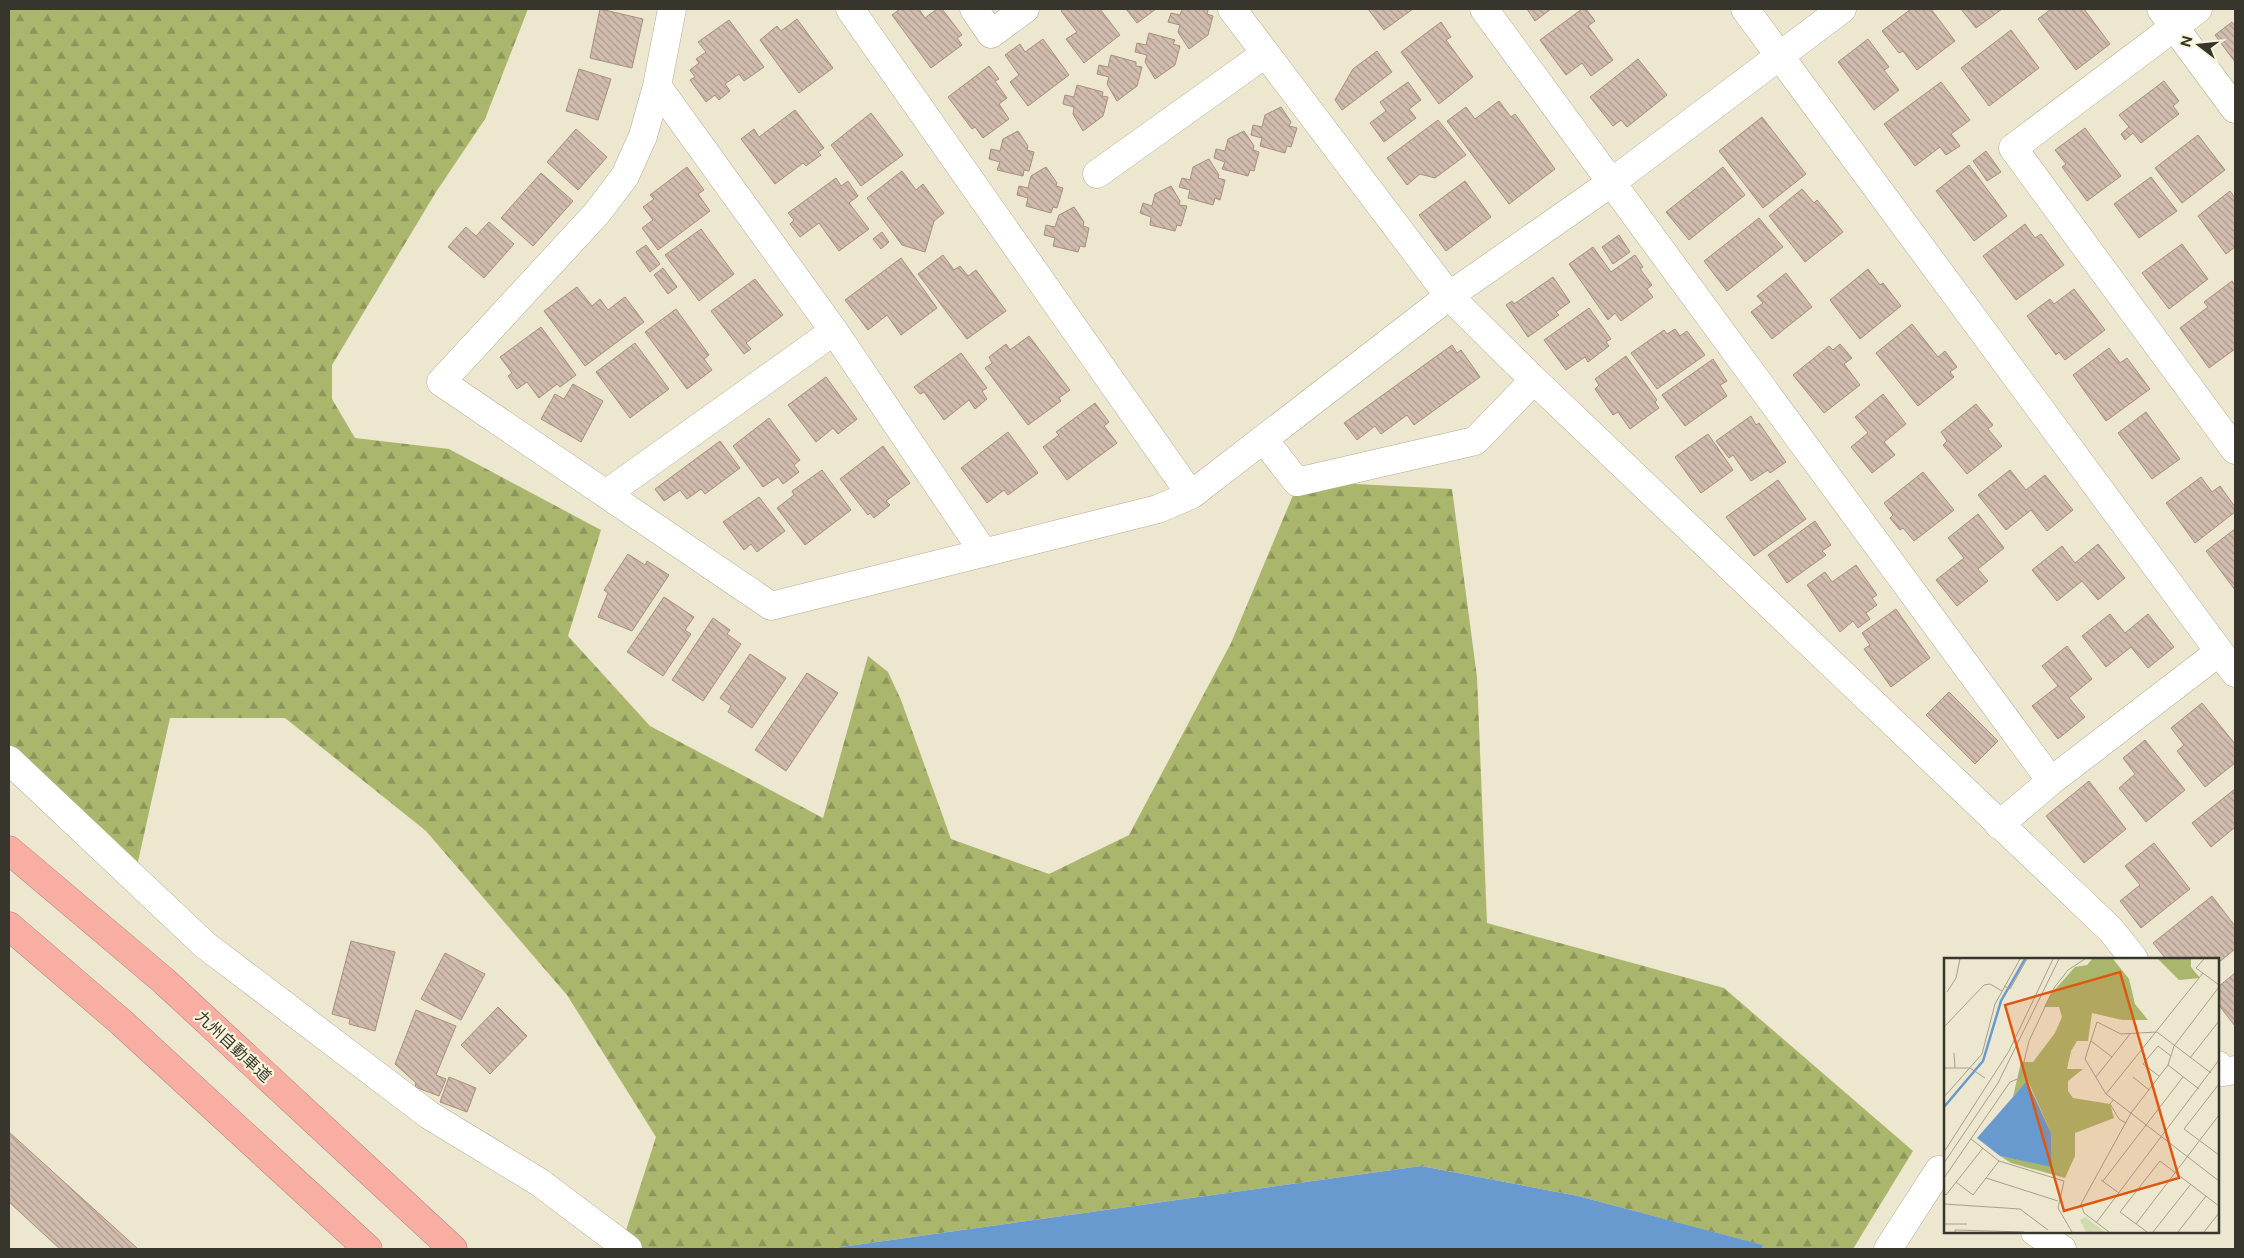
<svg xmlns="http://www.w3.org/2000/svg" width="2244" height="1258" font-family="'Public Sans','Noto Sans JP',sans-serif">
<defs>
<pattern id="forest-firs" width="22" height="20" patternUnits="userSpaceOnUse" patternTransform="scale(1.25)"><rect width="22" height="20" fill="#abb66d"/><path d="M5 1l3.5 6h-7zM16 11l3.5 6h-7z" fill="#8c955a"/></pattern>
<pattern id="building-back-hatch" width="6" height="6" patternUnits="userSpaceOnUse" patternTransform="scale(1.25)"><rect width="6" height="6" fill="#d2bcad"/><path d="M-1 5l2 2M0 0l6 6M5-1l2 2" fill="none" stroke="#ab9a8d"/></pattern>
</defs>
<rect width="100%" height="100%" fill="#ece7ce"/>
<path fill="url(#forest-firs)" d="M9,9H528L485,119L436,192L332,365V399L355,438L449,449L601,530L568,636L650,726L823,818L868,656L888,672L901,700L951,839L1049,874L1129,835L1231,643L1299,481L1452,489L1477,677L1487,923L1724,988L1913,1151L1853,1249H1761L1762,1245L1578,1196L1421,1166L827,1249H620L656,1137L567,995L426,831L285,718H170L135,875L31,773L9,744Z"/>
<path fill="#689ad0" d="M1421,1166L1578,1196L1763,1245L1761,1249H827Z"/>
<path fill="url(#building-back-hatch)" stroke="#a59081" d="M600,9L643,19L632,68L590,58Z
M900,9H919L925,18L937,9H942L962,35L957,38L962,45L931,68L892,15Z
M1064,9H1100L1120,35L1084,63L1066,39L1077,32L1061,11Z
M1126,9H1156L1137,23Z
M1182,9H1205L1208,10L1207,14L1213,16L1208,35L1189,49L1178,32L1180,25L1168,22L1171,13L1180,15Z
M1368,9H1413L1384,30Z
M1527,9H1551L1535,21Z
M1582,9H1586L1595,21L1588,26L1613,60L1591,76L1582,63L1566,75L1540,40Z
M1911,9H1931L1955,41L1917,70L1903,51L1899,53L1882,31Z
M1961,9H2002L1976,28Z
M2051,9H2084L2110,44L2076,70L2038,19Z
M797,19L833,68L799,93L760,40L777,26L781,31Z
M729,20L764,67L744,81L739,74L725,84L730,91L719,100L715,95L706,102L690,80L695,77L690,70L699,63L696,59L706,52L698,42Z
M1441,22L1451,37L1446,40L1473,77L1439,104L1401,52Z
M2232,22L2235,26V62L2215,35Z
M2011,30L2039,68L1989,106L1961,68Z
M1149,33L1175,40L1173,44L1180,46L1175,65L1155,79L1145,62L1147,55L1135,52L1137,43L1146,45Z
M1043,39L1069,75L1028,106L1010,82L1019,75L1005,55L1020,44L1025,52Z
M1868,39L1889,67L1884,70L1899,90L1874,110L1838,62Z
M1377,51L1392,72L1342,110L1335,100L1353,69Z
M1111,55L1136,62V66L1142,67L1137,86L1117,101L1107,84L1109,77L1097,74L1099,65L1108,67Z
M1638,59L1667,95L1627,127L1621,120L1613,126L1590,97Z
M989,66L999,79L995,81L1007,98L999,104L1009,119L983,138L975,127L972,129L948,97Z
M579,69L611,79L598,120L566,111Z
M2164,81L2179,101L2173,106L2179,114L2141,143L2133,133L2125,140L2121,134L2129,127L2119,115Z
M1408,82L1421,100L1409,109L1416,118L1384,142L1370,123L1386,111L1380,102Z
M1941,82L1970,120L1951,134L1960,146L1946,155L1940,147L1915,166L1884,124Z
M1077,85L1103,92L1102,96L1108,97L1103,116L1083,131L1073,114L1074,107L1063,104L1065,95L1074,97Z
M1499,101L1511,117L1515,114L1555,169L1509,204L1447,121L1466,107L1475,119Z
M1281,107L1291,122L1289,126L1297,128L1291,147L1287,146L1285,153L1260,146L1262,138L1251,135L1253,125L1262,127L1265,115Z
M795,110L824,148L818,152L821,155L806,166L803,163L775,184L741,139L754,129L759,137Z
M871,113L903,155L861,186L831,145Z
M1762,117L1806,174L1763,208L1719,151Z
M1438,120L1466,155L1435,178L1420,174L1407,185L1387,158Z
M2085,128L2121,176L2087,201L2062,167L2066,164L2055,150Z
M576,129L607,157L578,190L547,162Z
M1018,131L1028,146L1027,150L1034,152L1029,171L1024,170L1023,176L997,170L1000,162L989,159L991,149L1000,151L1003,139Z
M1244,131L1254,146L1253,150L1259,152L1254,171L1250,170L1248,176L1222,169L1225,162L1214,158L1216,149L1225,151L1228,139Z
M2198,135L2225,170L2182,203L2155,168Z
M1986,151L2001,172L1987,181L1973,161Z
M1209,159L1219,175L1218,178L1225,180L1220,200L1215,198L1213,205L1188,198L1190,190L1179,187L1182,178L1190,180L1193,167Z
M1969,165L2007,216L1974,241L1936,191Z
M687,167L704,190L698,194L710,211L658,250L642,228L653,220L643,207L654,199L650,195Z
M1046,167L1057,183L1056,186L1063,188L1057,208L1053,207L1051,213L1026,206L1028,198L1017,195L1019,186L1028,188L1031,176Z
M1723,167L1745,195L1689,240L1666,212Z
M902,171L916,190L923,184L944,213L934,221L925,252L902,245L867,198Z
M541,173L573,201L533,246L501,218Z
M2151,177L2177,211L2139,238L2114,204Z
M836,178L841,186L848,181L858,196L849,203L869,229L839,251L819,223L800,237L790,224L794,220L788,213Z
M1465,181L1491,217L1446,251L1419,215Z
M1171,186L1180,201L1179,205L1187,206L1181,226L1177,225L1175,231L1150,225L1151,217L1140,213L1143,203L1152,206L1155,194Z
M1802,189L1814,203L1817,200L1843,232L1805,262L1769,216Z
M2230,191L2235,198V247L2226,254L2198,216Z
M1074,207L1084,222L1083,226L1089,228L1085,247L1080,246L1078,252L1053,246L1055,238L1044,235L1046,225L1055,227L1059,215Z
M1759,218L1783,247L1727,291L1704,261Z
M489,222L514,244L484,278L448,247L466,227L476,236Z
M2025,224L2035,238L2041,234L2064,265L2016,300L1983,256Z
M701,229L734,274L699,301L665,255Z
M882,232L889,242L881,249L873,239Z
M1619,235L1630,252L1613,264L1602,247Z
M2182,244L2208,279L2169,309L2142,273Z
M646,245L660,264L650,272L636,252Z
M1593,247L1611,272L1635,255L1643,267L1640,269L1652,285L1647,289L1653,297L1621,321L1615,313L1608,320L1569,264Z
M943,255L954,270L960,266L968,276L976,270L1006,311L967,339L918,274Z
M901,258L937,308L901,335L887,315L868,330L845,300Z
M663,268L677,287L668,294L654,275Z
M1868,269L1880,285L1883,283L1901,306L1860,339L1830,300Z
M1786,273L1812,307L1772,339L1751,312L1763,303L1757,296Z
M1553,277L1570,302L1556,312L1559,315L1528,337L1506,305L1512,301L1514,304Z
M755,279L783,315L746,343L751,349L744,354L711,311Z
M2232,281L2235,285V349L2209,368L2180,328L2208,307L2204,302Z
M577,287L592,306L600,299L608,310L625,297L644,322L585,366L544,311Z
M2074,289L2105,330L2065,360L2059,352L2056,355L2027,316L2050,299L2054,304Z
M1589,308L1611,339L1606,342L1609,346L1588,362L1585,357L1566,370L1544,340Z
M676,309L709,355L704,359L712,370L687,389L645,332Z
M1912,324L1938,357L1945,351L1957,367L1950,372L1954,377L1918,406L1876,353Z
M541,327L576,375L560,387L557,384L539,398L527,382L517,389L508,376L512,373L500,357Z
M1675,329L1680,336L1687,331L1705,355L1657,389L1631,353L1664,330L1667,334Z
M1029,336L1070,390L1059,398L1061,401L1028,425L985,368L992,363L989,357L1006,344L1010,350Z
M635,343L669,389L630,418L596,372Z
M1840,344L1852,358L1844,364L1860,385L1824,413L1793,375L1829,346L1833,350Z
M1452,345L1457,353L1461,350L1480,377L1414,425L1407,415L1381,434L1375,426L1357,440L1344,423Z
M2109,348L2120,363L2127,358L2150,389L2106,421L2073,375Z
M961,353L987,388L982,391L987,399L975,409L969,400L944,420L924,392L920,394L914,387Z
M1626,356L1657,400L1655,402L1659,408L1630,429L1618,412L1613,415L1595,389L1599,385L1595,379Z
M1713,359L1727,381L1720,385L1727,396L1685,426L1662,395Z
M826,377L857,419L838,434L833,428L816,442L788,405Z
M573,384L603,401L581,442L541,419L555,394L564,399Z
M1883,394L1906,424L1884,442L1895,455L1872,473L1851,447L1868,433L1855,417Z
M1095,403L1109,422L1104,426L1117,443L1067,480L1043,447L1059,435L1056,432Z
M1976,404L1993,425L1988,429L2002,446L1967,474L1943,445L1947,441L1941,432Z
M2146,412L2180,459L2152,479L2118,433Z
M1751,416L1756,425L1759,423L1786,462L1770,473L1768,470L1751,481L1733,455L1729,458L1716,441Z
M769,418L800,460L794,465L799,472L783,484L778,477L763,487L733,446Z
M1008,432L1038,473L1008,495L1004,490L987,503L961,468Z
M1708,434L1733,470L1701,493L1675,457Z
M720,441L740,468L705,494L701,489L687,499L680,490L664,501L655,489Z
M883,446L910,483L886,501L890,505L874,518L870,513L868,515L840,479Z
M822,470L851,510L805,545L777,508L794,495L792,491Z
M2010,470L2026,490L2045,475L2073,510L2047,531L2031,510L2006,530L1978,495Z
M1923,472L1954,510L1914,541L1903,528L1900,530L1890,518L1893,515L1884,503Z
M2201,477L2212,492L2220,486L2235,507V512L2195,543L2166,503Z
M1778,480L1806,519L1754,556L1726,517Z
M759,497L785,531L757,552L751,544L744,550L723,522Z
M1978,514L2004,548L1978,569L1988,581L1957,606L1936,580L1964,558L1948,538Z
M1815,521L1831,545L1822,551L1826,555L1787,583L1768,555Z
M2235,529V590L2206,551Z
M2098,544L2125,578L2098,600L2082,581L2057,601L2032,570L2062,546L2075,563Z
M628,554L645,565L647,561L669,575L632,631L598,617L608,593L604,590Z
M1856,565L1877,595L1872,598L1877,605L1866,613L1870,619L1858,628L1853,621L1840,632L1807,585L1825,572L1832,582Z
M664,597L694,617L685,630L691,634L663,676L627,652Z
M1896,609L1930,658L1891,687L1864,649L1870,645L1862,633Z
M2110,614L2125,633L2148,614L2174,647L2148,668L2131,647L2106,667L2082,636Z
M713,618L730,630L727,634L741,644L703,701L672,680Z
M2067,646L2092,679L2069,698L2085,717L2058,739L2032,706L2058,686L2042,666Z
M750,654L786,678L752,728L728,712L731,706L720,698Z
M807,673L838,693L786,771L755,750Z
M1949,692L1998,741L1975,764L1926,715Z
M2202,703L2235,744V763L2205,787L2177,751L2184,745L2171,728Z
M2145,740L2185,790L2146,822L2119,788L2135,774L2123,758Z
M2089,781L2126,829L2084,863L2046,816Z
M2235,789V830L2234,828L2211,847L2192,823Z
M2154,843L2190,889L2141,928L2120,901L2140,885L2125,866Z
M2212,896L2235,926V949L2218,963V959H2166L2153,943Z
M351,941L395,952L375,1031L349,1024L350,1019L332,1014Z
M445,953L485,974L461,1020L421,999Z
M2235,973V1026L2218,1004V987Z
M498,1007L527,1036L490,1074L461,1045Z
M416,1010L456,1026L436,1075L446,1079L439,1096L415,1087L416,1083L395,1064Z
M449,1077L476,1088L467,1112L440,1102Z
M9,1132L138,1249H60L9,1202Z"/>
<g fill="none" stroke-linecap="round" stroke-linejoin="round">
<defs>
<path id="minor" d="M672,9L657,86L643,136L625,176L597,213L441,382L771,606L1158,509L1191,495L1449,296L1612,182L1842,9
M850,9L1191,495
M974,9L991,34L1025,9
M1232,9L1449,296L1534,380L2111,930L2134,959
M1484,9L2051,781
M1745,9L2235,673
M2161,9L2235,109
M2198,9L2013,148L2235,450
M657,86L834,331L984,553
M1097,174L1265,54
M1264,440L1297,482L1475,441L1534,380
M606,494L834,331
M9,760L205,945L429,1115L539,1182L628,1249
M1999,825L2051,781L2219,652
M2218,1065L2223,1072L2235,1070
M2035,1232L2062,1249
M1888,1249L1939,1170L1945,1174"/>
<path id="highway" d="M9,850L164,981L453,1249
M9,926L121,1022L368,1249"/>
</defs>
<use href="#minor" stroke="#b1ad95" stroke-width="29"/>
<use href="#highway" stroke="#b48479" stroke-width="29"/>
<use href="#minor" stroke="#fff" stroke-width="28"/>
<use href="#highway" stroke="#f8aea2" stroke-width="28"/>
</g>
<g text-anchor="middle" stroke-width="4.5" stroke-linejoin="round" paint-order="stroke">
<g font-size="16" fill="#37352c" stroke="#f9f5db">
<text transform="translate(234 1046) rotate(43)" y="6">九州自動車道</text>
</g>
</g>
<g transform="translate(1944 958)">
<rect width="275" height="275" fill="#ece7ce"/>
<path d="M148,1H169L185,21L191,46L204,62H178L148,55L144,83H133L127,93L123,111H139L124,123V133L129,140L166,146L170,160L131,175V198L121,220L67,205L56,198L108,208L107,175L84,123L69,139L77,104H89L111,75L118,59L115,49H100L106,37L131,9L143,7ZM214,1H247V9L256,20L235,22Z" fill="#abb66d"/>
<path d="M141,259L161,274H142L136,262Z" fill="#d3dbae"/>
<path d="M83,123L107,175L108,209L56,198L33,180Z" fill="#689ad0"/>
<path fill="none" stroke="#689ad0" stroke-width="2.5" d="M0,149L39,103L57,43L81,1"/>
<path fill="none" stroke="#a4a08d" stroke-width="1" d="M260,1L252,10L275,27M60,28L66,31L83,1M3,34L12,20L16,1M0,69L40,27L46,26L58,33M147,83L168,99M10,95L11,110M246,100L275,63M224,107L255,131M0,110H26L41,120M267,115L213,74L177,76L153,64L141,101L162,136L275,223M215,118L199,106L214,88L227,98M152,119L186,76M189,119L205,132M275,126L240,171L275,197M162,136L259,15M0,139L38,96L51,46L76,1M169,142L166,146L175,161L182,165M27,181L55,203L120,223L114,250L128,274M0,194L65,93L109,1M0,205L54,125L115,1M0,220L66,124L76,120L85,83L110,30L124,12L141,1M42,220L114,243M157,222L175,235M159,223L239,119M12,224L29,237L55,203M0,235L2,237L39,190M0,246L76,251L104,272M152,265L275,102M0,266H23M192,266L275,157M11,274V272L80,274M165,274L140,255L137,246L187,155L224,107L230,88L275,29M203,274L176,254L216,203L275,248M209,274L247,226M234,274L262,238M260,274L275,255"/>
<path fill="#df570e" fill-opacity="0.15" stroke="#df570e" stroke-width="2.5" d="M176,14L235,220L120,253L61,47Z"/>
<rect width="275" height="275" fill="none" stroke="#37352c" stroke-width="2.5"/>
</g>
<rect width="2244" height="1258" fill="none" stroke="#37352c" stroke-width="20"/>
<g transform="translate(2199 45) rotate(286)" stroke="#f9f5db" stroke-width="4" paint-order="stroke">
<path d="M0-4L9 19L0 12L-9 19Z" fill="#37352c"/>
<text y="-8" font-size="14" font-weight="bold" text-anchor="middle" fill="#37352c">N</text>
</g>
</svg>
